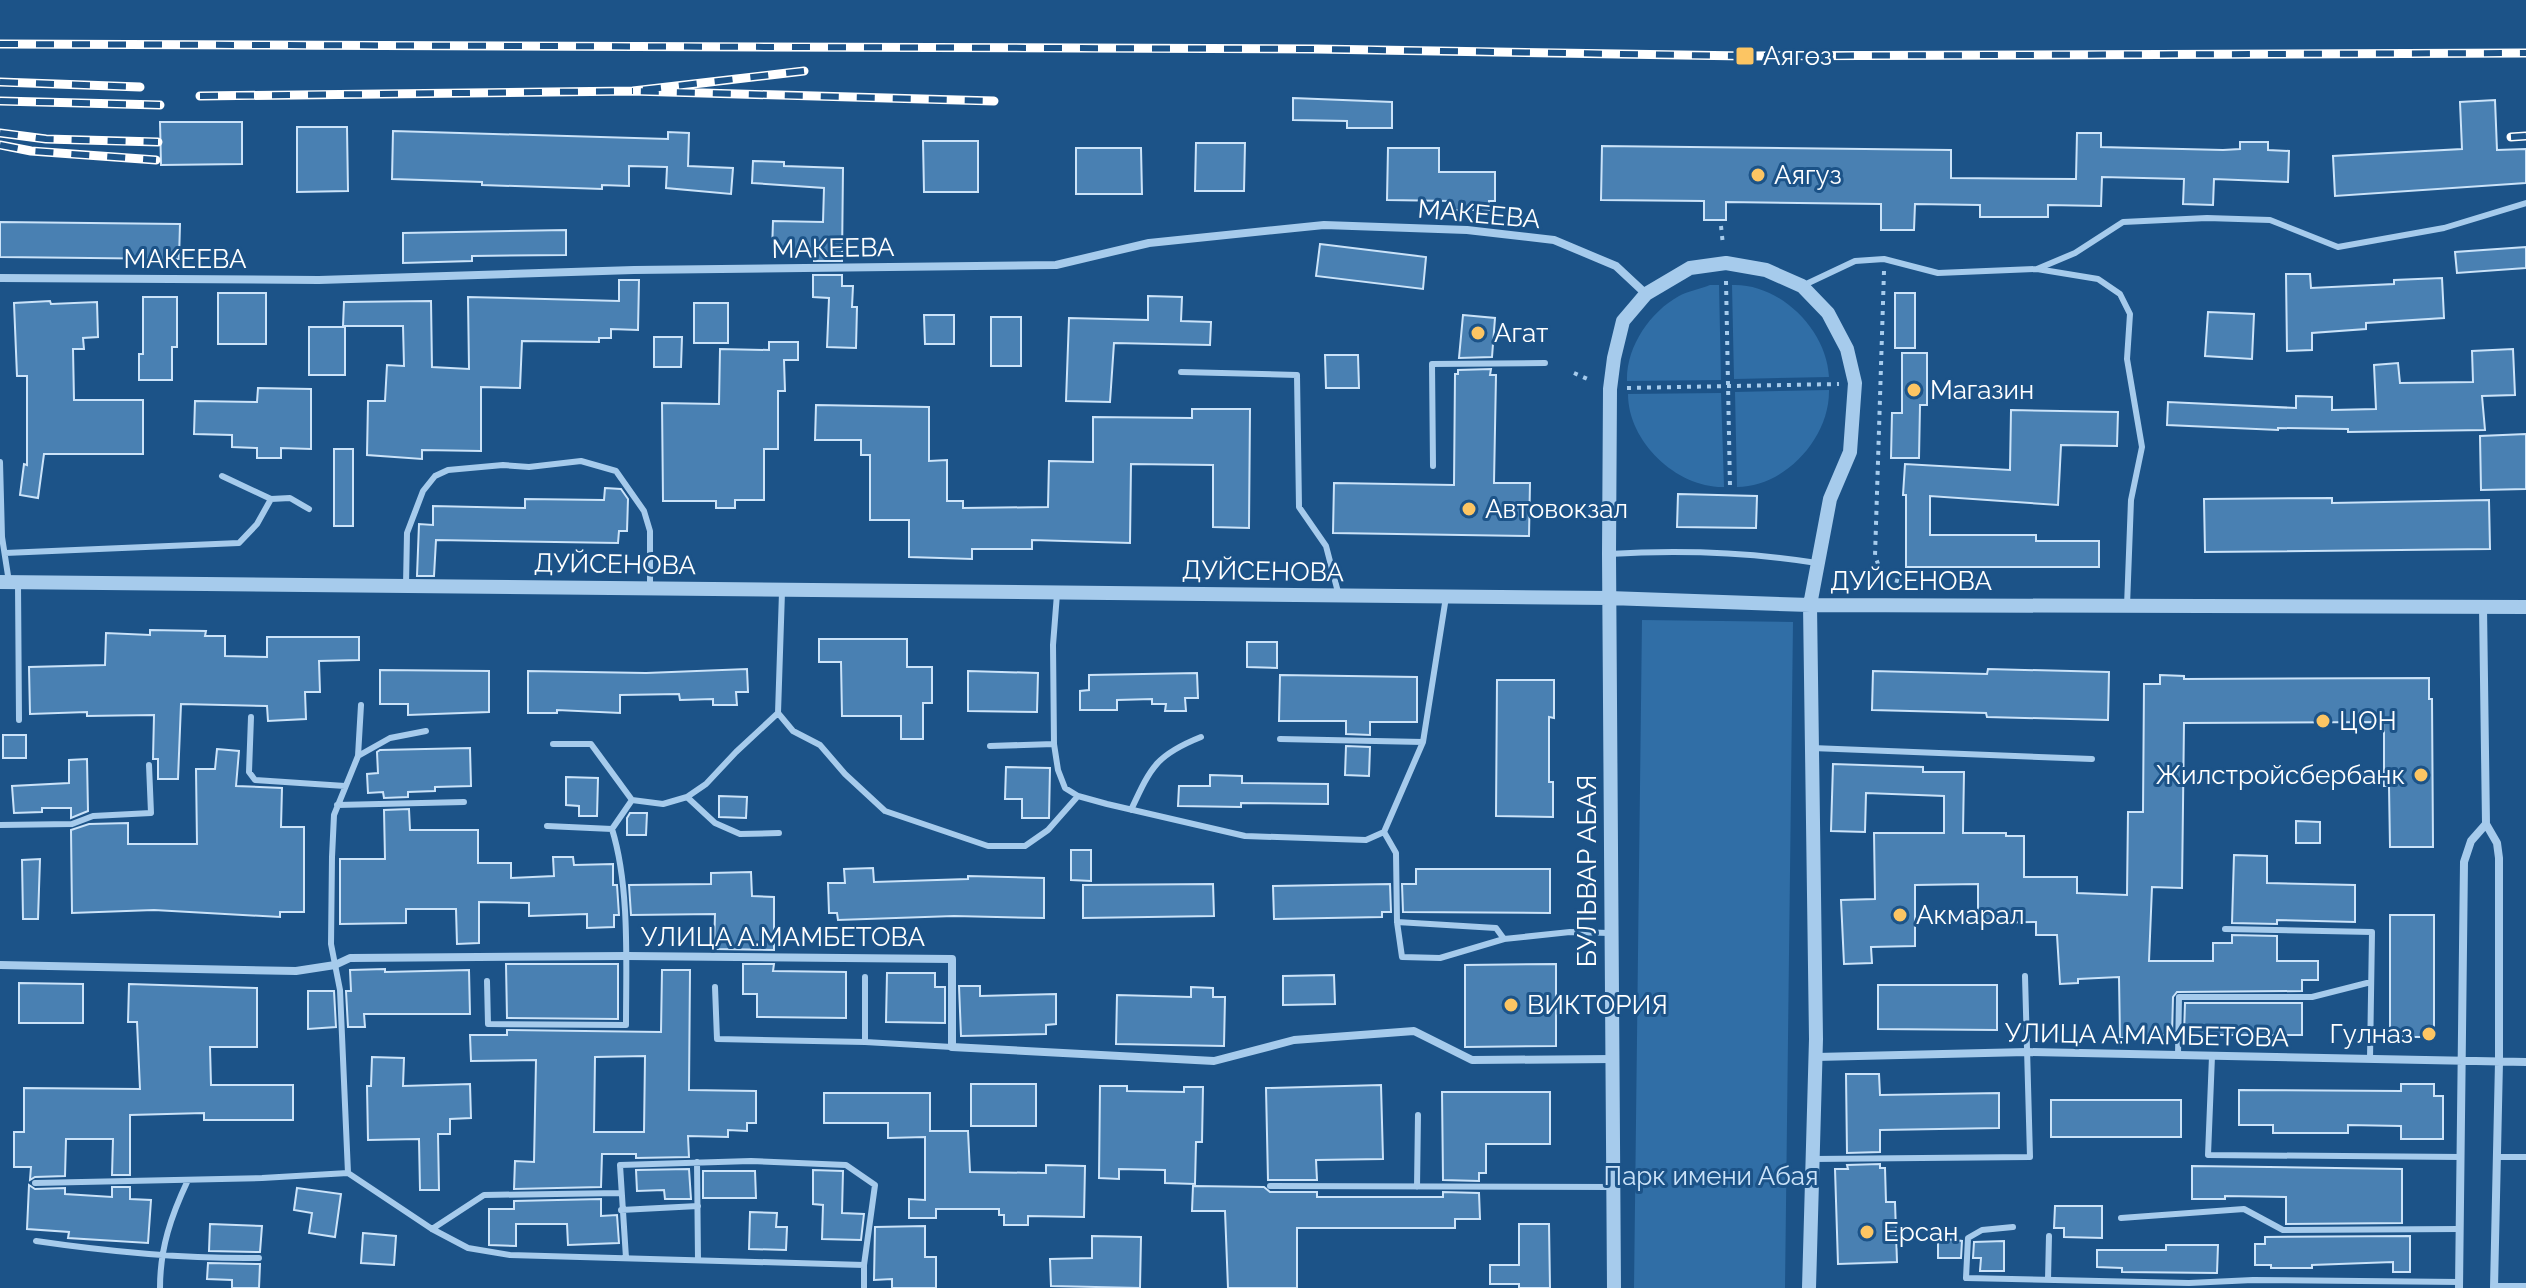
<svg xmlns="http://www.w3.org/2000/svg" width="2526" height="1288" font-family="Raleway,sans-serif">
<rect width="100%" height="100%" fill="#1c5388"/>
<path fill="#306ea6" d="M1710,285H1719L1721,380L1627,381C1626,347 1650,312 1679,296C1688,291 1700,289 1710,285Z
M1732,285C1780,283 1827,330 1829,377L1734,379Z
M1829,390C1830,438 1785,487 1737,487L1735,392Z
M1721,393L1724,487C1677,488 1628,442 1628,394Z
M1642,620L1793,622L1785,1288H1634Z"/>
<path fill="#4980b2" stroke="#cbe3f9" stroke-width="2" fill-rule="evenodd" d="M1293,98L1392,102V128H1347V121L1293,120Z
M2495,100L2497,150L2526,149V183L2335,196L2333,156L2462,149L2460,102Z
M160,122H242V164L161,165Z
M297,127H347L348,191L297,192Z
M393,131L668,139V132L689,133L688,166L733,168L731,194L666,188L667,167L629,166V186L602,185V189L482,185V182L392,179Z
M2077,133H2101V147L2223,150L2240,149V142H2268V150L2289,151L2288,182L2214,179L2213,205L2183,204L2184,179L2102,177L2101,206L2048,205V217H1980V205L1915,204L1914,230H1881V204L1726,202V220H1704V201L1601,200L1602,146L1951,150V178L2076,179Z
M923,141H978V192H924Z
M1196,143H1245L1244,191H1195Z
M1076,148H1141L1142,194H1076Z
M1388,148H1439V172H1495V201H1489V210H1452V201L1387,200Z
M753,161L784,162V166L843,168L842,261H814V253L772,252L773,221L823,222L824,188L752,183Z
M0,222L180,224L179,259L0,257Z
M566,230V255L472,256V261L403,263V233Z
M1320,244L1426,257L1423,289L1316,276Z
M2526,247V268L2457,273L2455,252Z
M2286,274H2310L2311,288L2394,284V280L2442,278L2444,318L2366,323V329L2312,333V350L2287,351Z
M813,275H842V286H853L852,307H857L856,348L827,347L829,298L813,297Z
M619,280H639L638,330L611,329V338H599V342L522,341L520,388L481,387V451L422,450V459L367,455L368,401H385L387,365L404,366L403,326H343L344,302L431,301L432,367L469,369L468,297L619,301Z
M218,293H266V344H218Z
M1895,293H1915V348H1895Z
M1148,296L1182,297L1181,321L1211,322L1210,345L1114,343L1110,402L1066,401L1069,318L1148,320Z
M143,297H177V347H172V380H139V354H143Z
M50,301L51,304L97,302L98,337L83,338L84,349H73L74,400H143V454H44L38,498L20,495L24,464L27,465V376H17L14,303Z
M694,303H728V343H694Z
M2208,312L2254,314L2252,359L2205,356Z
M924,315H954V344H925Z
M1463,315L1495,318L1492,357L1459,358Z
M991,317H1021V366H991Z
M309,327H345V375H309Z
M654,337H682L681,367H654Z
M769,342H798V360H784L785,391H778V449H764V500H735V508H716V501H663L662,403L719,404L720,349L769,350Z
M2513,349L2515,395L2482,396L2485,430L2348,432V429L2278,428V430L2167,425L2168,402L2296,408V396L2332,397V410L2376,409L2374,365L2398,363L2400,383L2473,382L2472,351Z
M1902,353H1927V405H1920L1919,458H1891L1892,413H1902Z
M1325,355H1358L1359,388H1326Z
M1491,369L1490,375H1496L1494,483H1530L1529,536L1333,533L1334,483L1454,485L1455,374H1458V370Z
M258,388L311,389V449L281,448V458H257V448L232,447V435L194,434L195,401L257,402Z
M816,405L929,407V461L947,460V501H963V508L1048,507L1049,461L1093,462V417L1192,418V409H1250L1249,528L1213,527V465L1131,464L1130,543L1032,540V549H972V559L909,557V520H870V455H861V440H815Z
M2011,410L2118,412L2117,446L2061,445L2058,505L1930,496V535H2036V541H2099V567H1906V495H1903L1905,464L2010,470Z
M2526,434V489L2481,490L2480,436Z
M334,449H353V526H334Z
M605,488L621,489L628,499L627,531H619L618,543L436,540L434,576H417L419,524L433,525V506L525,508V499L604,500Z
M1678,494L1757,496L1756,528L1677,527Z
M2332,498V503L2489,500L2490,549L2205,552L2204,499Z
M150,630L206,631L205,636H225V656L267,657V637H359V660L319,661L320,692H305L306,719L268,721L267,706L181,704L178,779H158V759H153L154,715L87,716V712L30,714L29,667L105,665L106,633L150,635Z
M819,639H907V667H932V703H923V739H901V716H842L841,662H819Z
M1247,642H1277V668L1247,667Z
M747,669L748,692H736L737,705H713V699L680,700L679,694L620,695V713L557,710V713H528V671L646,673Z
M1988,669L2109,672L2108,720L1987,717L1986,713L1872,710L1873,671L1987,674Z
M380,670L489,671V712L408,715V704H380Z
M968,671L1038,673L1037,712L968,711Z
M1197,673L1198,698H1185L1186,711H1165L1166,704H1152V699L1117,700V710H1080V691L1089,690V675Z
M1280,675L1417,677V722H1370V735L1346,734V721H1279Z
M2160,675L2184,676V679L2429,678V699H2432L2433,847H2390L2389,786H2384V722L2184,723L2182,888L2152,887L2149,961H2213V943H2232V935L2277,936V961H2318V980H2302V991L2177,992L2173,997L2172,1035H2163V1038H2120L2119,977L2078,979V983L2060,984L2057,935H2036V922L1978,923V884L1915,885V946L1871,947L1872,963L1844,964L1841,900L1875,899L1874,833H1944V796L1866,793L1865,832L1831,831L1833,764L1923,767V772H1964L1963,833H2006V836H2024V877H2077V893L2127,895L2128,812H2143L2144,684H2160Z
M1497,680H1554V718L1549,717V782H1553V817L1496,816Z
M3,735H26V758H3Z
M1346,746L1370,747L1369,776L1345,775Z
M470,748L471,786L435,787V791L408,792V797L384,798L383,792L368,793L367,774L378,773L377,752L380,750Z
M217,749L239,751L236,786L282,788L281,827H304V912H280V917L154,910L72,913L71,830L89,824L128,823V844H197L196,769H215Z
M87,759L88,811L71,818V808H42V812L14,813L12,786L69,783V760Z
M1006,767L1050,768L1049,818H1022V799H1005Z
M1210,775L1242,776V783L1328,784V804L1241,803V807L1178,806L1179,786H1210Z
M566,777L598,778L597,816H579V806L566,805Z
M719,796L747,797L746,818L719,817Z
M409,809L410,830H478V863H511V878L554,876L553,857H573L574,865L613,864V885H617L619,915H614V927L587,928V914L529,916V903L479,902V943L457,944L456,909H406V923L340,924V859H385L384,810Z
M630,813H647L646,835H627V818Z
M2296,821L2320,822V843H2296Z
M1071,850H1091V881L1071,880Z
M2234,855L2267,856V883L2355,885V922L2277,920V924L2232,923Z
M40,859L38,919H23L22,860Z
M873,868L874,882L968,879V876L1044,878V918L954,916L838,920L837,913H829L828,883H845L844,869Z
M1416,869H1550V913L1403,912L1402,884H1416Z
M751,872L752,896L774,897V950L714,949L715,914L631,915L629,885L711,884V873Z
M1213,884L1214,916L1083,918V885Z
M1390,884L1391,912H1382V917L1274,919L1273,886Z
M2390,915H2434V1037H2390Z
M506,964H618V1019L507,1018Z
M743,964H774L773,971L846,972V1018L757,1017V994H743Z
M1556,964V1046L1465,1047V965Z
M385,969V972L469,970L470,1014H364L365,1027H348L346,991H351L350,970Z
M662,970H690L689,1090L756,1091V1123H747V1131L728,1130V1137L688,1136L689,1157L636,1158V1154H602L601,1187L514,1189L515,1161L534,1162L536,1060L471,1061L470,1035H507V1030L661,1032ZM645,1056L644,1132H594L595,1057Z
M887,973H935V987H945V1023L886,1022Z
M1334,975L1335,1004L1283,1005V976Z
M19,983L83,984V1023H19Z
M129,984L257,988V1047H210L211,1085H293V1120H204V1113L130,1115V1175H112L113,1139H66L65,1176L35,1177L30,1180L31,1167H14V1132H24V1088L140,1089L137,1022H128Z
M1878,985H1997V1030L1878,1029Z
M959,986H980V996L1056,994V1024L1046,1025V1034L961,1036Z
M1191,987L1213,988V997H1225L1224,1046L1116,1044L1117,995L1191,997Z
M308,991H334L336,1027L308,1029Z
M2185,1003H2302V1035H2184Z
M372,1057L404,1058L403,1086L470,1084L471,1118L450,1119V1134H438L439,1190H420L419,1139L368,1140L367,1086H371Z
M1846,1074H1879L1880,1095L1999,1093V1128L1880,1130V1152L1847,1153Z
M971,1084H1036V1126H971Z
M2401,1084H2434V1096H2443V1139H2401V1126L2348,1125V1133H2273V1125H2239V1090L2401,1091Z
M1381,1085L1383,1159L1316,1160L1317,1180H1268L1266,1088Z
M1100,1086H1127V1091L1184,1092V1087H1203L1202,1142H1196L1195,1184L1165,1183V1170L1119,1169V1179L1099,1178Z
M1442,1092H1550V1144H1486V1173H1479V1181L1443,1180Z
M824,1093H930V1131H968L970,1172L1046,1173V1165L1085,1166L1084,1217L1028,1216V1225H1004V1215H999V1209H936V1218H909V1199L925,1200V1137L888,1138V1123H824Z
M2051,1100H2181V1137H2051Z
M1880,1164V1168H1885L1886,1202H1895L1897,1262L1838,1264L1835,1169H1848L1847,1165Z
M2192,1166L2402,1169V1223L2286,1224V1197L2225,1196V1199H2192Z
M689,1169L691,1199H665L664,1190L637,1191L636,1170Z
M813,1170L843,1171L842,1213L864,1214L861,1240L822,1239L823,1205L813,1204Z
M703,1171H755L756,1198H703Z
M29,1185L35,1189L65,1188V1194L112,1197V1187H130V1199L151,1200L148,1243L68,1238L69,1232L27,1229Z
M1193,1186L1264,1187L1270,1192H1317V1197H1443V1192L1479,1193L1480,1219H1455V1228H1297V1288H1228L1225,1211H1192Z
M297,1188L341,1194L335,1237L309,1233L312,1213L294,1210Z
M601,1199V1216L617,1215L619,1243L568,1245L567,1224H516V1246L489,1245V1209H514V1201Z
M2055,1206H2102V1238L2064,1237V1228H2054Z
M750,1212L777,1213L776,1227H787L786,1250L749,1249Z
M210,1224L262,1226L260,1252L209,1251Z
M1519,1224H1549L1550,1288H1519V1284H1490V1265H1519Z
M925,1226V1257H936V1288H892V1279L874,1280L875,1227Z
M363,1233L396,1236L394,1265L361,1263Z
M1092,1236L1141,1237L1140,1288L1051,1286L1050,1259L1092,1258Z
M2410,1236V1272H2393V1262L2312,1265V1268H2271V1265H2255V1244H2265V1237Z
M1938,1238L1962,1241L1961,1258H1938Z
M2004,1241V1271H1980L1981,1258H1973L1974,1242Z
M2166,1245H2218L2217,1273L2122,1272V1268L2097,1267V1250H2166Z
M208,1263L260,1264L259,1288H232V1280L207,1279Z"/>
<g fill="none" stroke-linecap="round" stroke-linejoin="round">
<path stroke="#a6cbec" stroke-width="4" stroke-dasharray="4 6" stroke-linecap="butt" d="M1721,226L1723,245
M1884,271L1875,556L1883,577L1909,584
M1726,281L1730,487
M1574,373L1592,381
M1627,388L1839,384"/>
<path stroke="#a6cbec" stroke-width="6" d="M2037,269L2075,253L2123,222L2207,218L2270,220L2338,247L2444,228L2526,203
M1802,286L1855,261L1884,259L1938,273L2037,269L2098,279L2120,294L2130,314L2127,359L2142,447L2131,500L2127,606
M1181,372L1297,375L1299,507L1326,546L1339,596
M0,462L2,537L9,582
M1433,466L1432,364L1545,363
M222,476L271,499L290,498L309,509
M5,553L239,543L257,524L271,499
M1609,554C1678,550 1748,552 1817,563
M18,584L19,720
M406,585L407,533L423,491L435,476L448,470L503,465L529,467L581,461L616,471L644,511L650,531V589
M1057,594L1053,645L1054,744L1058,770L1065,788L1078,796L1107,804L1245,836L1366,840L1384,832L1423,742L1446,597
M361,705L358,756L334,815L332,857L331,944L340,990L348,1173L432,1229L468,1248L510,1255L864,1265V1288
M778,713L793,731L820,745L845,774L885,811L988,846H1025L1048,830L1078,796
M251,717L249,772L255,780L345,786
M1280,739L1423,742
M553,744H591L632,800L663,804L687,797L706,784L736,752L778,713L782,592
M990,746L1054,744
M1812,748L2092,759
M358,756L390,738L426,731
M687,797L715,823L740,834L779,833
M337,805L464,802
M1131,810C1151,767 1156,755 1201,737
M0,825L72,824L93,816L151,813L149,765
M547,826L612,829
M1384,832L1396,853L1397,922L1402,957L1440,958L1504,939L1570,932L1610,933
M1397,922L1496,928L1504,939
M2225,929L2372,932L2370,1059
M865,977V1042
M487,981L488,1024L626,1025C626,964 630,887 612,829L632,800
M715,987L717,1039L865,1042L952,1047
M2178,1055L2179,997H2312L2371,982
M2212,1056L2208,1155L2461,1157
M2497,1157H2526
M1813,1159L2030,1157L2025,976
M697,1162L698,1260
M35,1183L262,1178L348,1173
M1270,1186L1613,1187
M1417,1187L1418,1115
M621,1210L698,1206
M2121,1218L2244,1209L2283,1230L2459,1229
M2013,1227L1982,1230L1968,1238L1966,1278L2189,1283L2253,1280L2460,1282
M432,1229L484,1195L620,1193
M36,1241C111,1252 184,1259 259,1258
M626,1258L620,1165L751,1161L846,1165L875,1185L864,1265
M2048,1280L2049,1236
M2494,1286H2526
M160,1288C160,1248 171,1216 188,1180"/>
<path stroke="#a6cbec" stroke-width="8" d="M0,278L319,280L634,270L1056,265L1149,243L1324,225L1467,230L1554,240L1616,266L1646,294
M2483,607L2486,824L2497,843L2499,858V1062L2494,1288
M0,965L296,971L335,965L350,958L627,956L952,959V1047L1214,1061L1294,1040L1414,1031L1472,1060L1613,1059
M1816,1057L2027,1052L2526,1062
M2459,1288L2464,862L2471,841L2486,824"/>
<path stroke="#a6cbec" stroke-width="14" d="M0,582L1609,598L1810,605L2526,607
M1614,1288L1609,554L1610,389L1614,358L1623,321L1646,294L1690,268L1726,263L1766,270L1802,286L1828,313L1847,349L1855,383L1850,452L1830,499L1810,605L1816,1039L1809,1288"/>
<defs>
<path id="rail" d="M0,44L1316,49L1745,56L2526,53
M804,71L633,91L994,101
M0,82L140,87
M200,96L633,91
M0,101L160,105
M0,133L46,139L158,142
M2511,137L2526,136
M0,145L31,151L156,160"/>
</defs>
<use href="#rail" stroke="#fff" stroke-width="9"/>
<use href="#rail" stroke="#1c5388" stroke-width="6" stroke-dasharray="18" stroke-linecap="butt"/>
</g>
<g fill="#fcc563" stroke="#1c5388" stroke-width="3">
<rect x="1735" y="46" width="20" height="20" rx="4"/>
<circle cx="1758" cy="175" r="8"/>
<circle cx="1478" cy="333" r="8"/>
<circle cx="1914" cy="390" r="8"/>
<circle cx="1469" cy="509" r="8"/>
<circle cx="2323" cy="721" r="8"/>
<circle cx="2421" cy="775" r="8"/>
<circle cx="1900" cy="915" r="8"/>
<circle cx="1511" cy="1005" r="8"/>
<circle cx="2429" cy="1034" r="8"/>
<circle cx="1867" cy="1232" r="8"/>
</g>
<g text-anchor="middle" stroke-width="6" stroke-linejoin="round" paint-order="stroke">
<g font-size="26" fill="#fff" stroke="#1c5388" text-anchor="start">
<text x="1763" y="65">Аягөз</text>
<text x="1774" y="184">Аягуз</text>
<text x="1494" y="342">Агат</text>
<text x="1930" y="399">Магазин</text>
<text x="1485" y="518">Автовокзал</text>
<text x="2339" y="730">ЦОН</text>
<text x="2405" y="784" text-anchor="end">Жилстройсбербанк</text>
<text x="1916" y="924">Акмарал</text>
<text x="1527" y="1014">ВИКТОРИЯ</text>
<text x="2413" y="1043" text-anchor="end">Гулназ</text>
<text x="1883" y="1241">Ерсан</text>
</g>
<g font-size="26" fill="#fff" stroke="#1c5388">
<text transform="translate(1479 214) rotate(5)" y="9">МАКЕЕВА</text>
<text transform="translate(833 248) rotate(-1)" y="9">МАКЕЕВА</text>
<text x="185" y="268">МАКЕЕВА</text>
<text transform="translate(615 564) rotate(1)" y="9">ДУЙСЕНОВА</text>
<text transform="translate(1263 571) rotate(1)" y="9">ДУЙСЕНОВА</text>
<text x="1911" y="590">ДУЙСЕНОВА</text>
<text transform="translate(1587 871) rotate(-90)" y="9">БУЛЬВАР АБАЯ</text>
<text x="783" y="946">УЛИЦА А.МАМБЕТОВА</text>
<text transform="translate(2147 1035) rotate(1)" y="9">УЛИЦА А.МАМБЕТОВА</text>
</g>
<g font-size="26" fill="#cbe3f9" stroke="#1c5388">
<text x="1711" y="1185">Парк имени Абая</text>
</g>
</g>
</svg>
